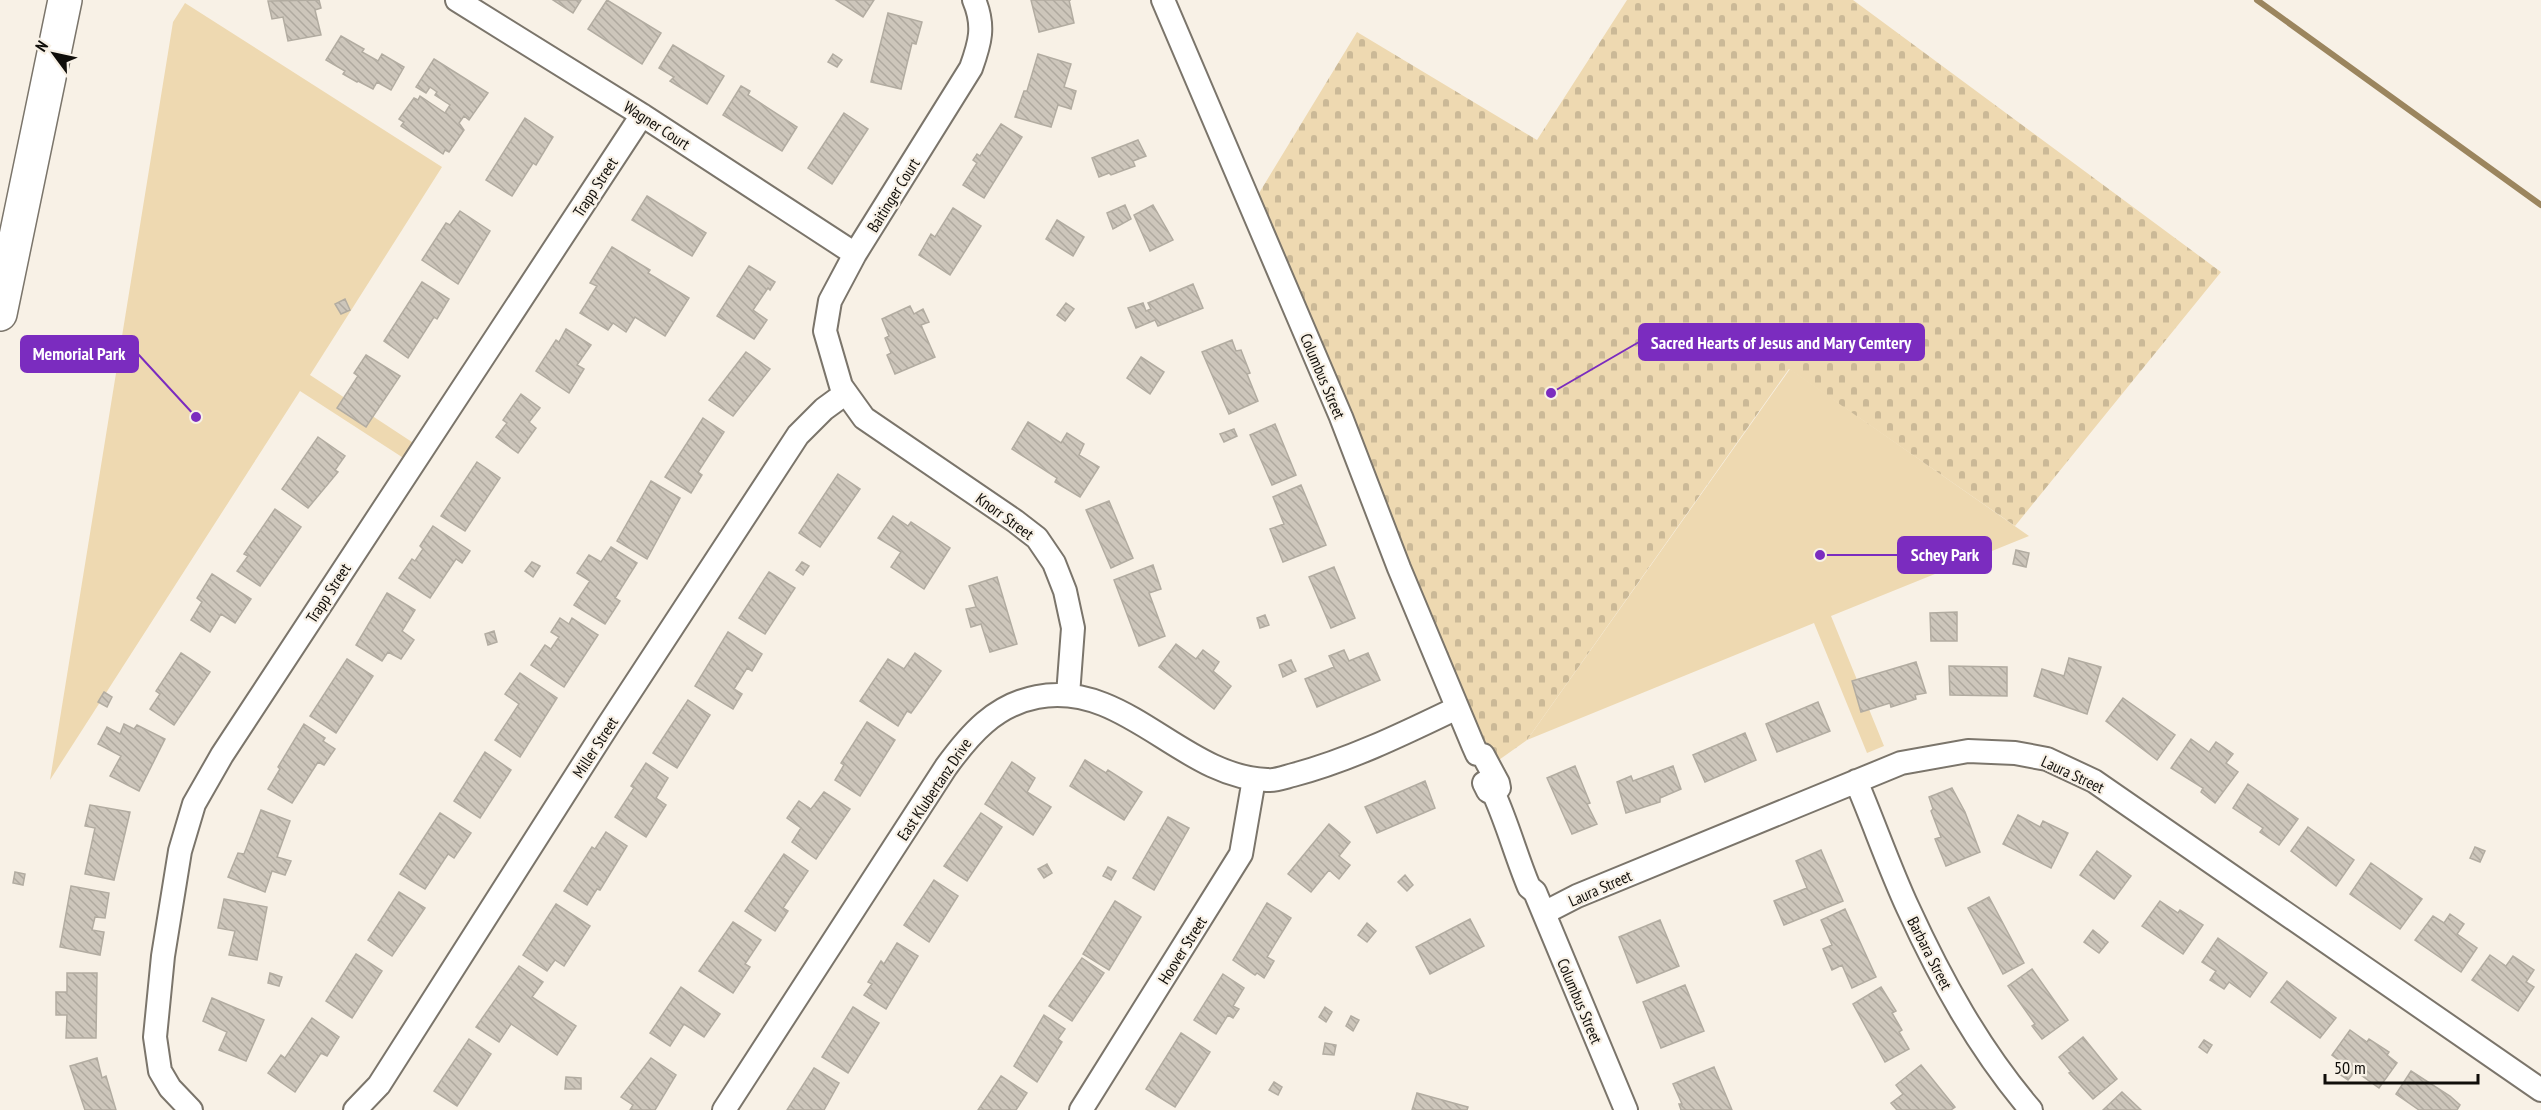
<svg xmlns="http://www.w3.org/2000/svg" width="2541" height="1110" font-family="'PT Sans Narrow',sans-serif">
<defs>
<pattern id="cemetery-stones" width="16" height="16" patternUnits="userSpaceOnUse" patternTransform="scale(1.5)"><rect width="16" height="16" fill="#eed9b1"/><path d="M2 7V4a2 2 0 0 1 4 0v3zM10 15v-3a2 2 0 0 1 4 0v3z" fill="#cbb997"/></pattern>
<pattern id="building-back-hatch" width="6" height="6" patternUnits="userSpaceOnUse" patternTransform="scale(1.5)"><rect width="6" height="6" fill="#cdc6bb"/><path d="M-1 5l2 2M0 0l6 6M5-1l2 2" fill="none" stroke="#afa99f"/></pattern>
</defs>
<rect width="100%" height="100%" fill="#f8f1e6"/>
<path fill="#eed9b1" d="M185,3L442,167L310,375L415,444L405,459L300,391L50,780L173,22Z
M1790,369L2029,536L1831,616L1884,746L1867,753L1814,623L1527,740Z"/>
<path fill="url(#cemetery-stones)" d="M1627,0H1853L2221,272L2015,526L1789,369L1527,740L1489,767L1250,208L1357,32L1537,140Z"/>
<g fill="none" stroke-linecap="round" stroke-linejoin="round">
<path stroke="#9b855e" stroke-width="6" d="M2257,0L2541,205"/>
</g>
<path fill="url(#building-back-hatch)" stroke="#b2aca1" stroke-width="1.5" d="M319,0L321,8L315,10L321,35L288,41L283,17L272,19L268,1Z
M553,0H581L573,13Z
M607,0L661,33L642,64L588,29Z
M836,0H874L863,17Z
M1031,0H1071H1069L1074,23L1039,32Z
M888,13L922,22L916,44L912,43L901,89L871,82Z
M341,36L364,49L362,52L378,61L382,54L404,67L391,90L377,82L373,89L358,81L357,82L343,74L345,71L326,60Z
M673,45L724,76L707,104L670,81L674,77L659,68Z
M833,54L842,60L837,67L828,62Z
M1038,54L1071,64L1064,87L1076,91L1071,109L1058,105L1051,127L1015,117L1024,91H1027Z
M434,59L488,93L469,120L464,116L459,123L464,130L449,152L445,150L443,154L401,126L404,122L399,119L414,98L418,100L420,96L445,113L450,105L435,95L437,92L430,87L426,93L416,87Z
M741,86L750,91L748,95L797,127L782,151L723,115Z
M844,113L868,129L832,184L808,168Z
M525,118L553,137L536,165L533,163L512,196L486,180Z
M1001,124L1022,137L984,198L963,185L977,163L973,160L977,154L980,156Z
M1138,140L1146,156L1133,161L1135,166L1111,175L1109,173L1099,177L1092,158Z
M647,196L706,233L692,256L632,220Z
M1125,205L1131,219L1113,229L1107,213Z
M1153,205L1173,240L1150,251L1134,215Z
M953,208L981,226L950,275L919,255L931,234L935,237Z
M460,211L490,231L458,284L422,260L446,223L450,225Z
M1057,220L1084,237L1073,256L1046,239Z
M612,247L650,270L648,273L689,298L665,336L635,317L626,332L613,323L608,330L580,313L597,286L590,283Z
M749,266L775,282L770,290L768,288L753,310L767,320L754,339L717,316Z
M422,282L449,299L437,319L434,317L408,358L384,341Z
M1193,284L1203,308L1158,326L1155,320L1136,328L1128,308L1143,303L1146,311L1151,309L1148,303Z
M345,299L350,310L341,314L335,304Z
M1066,303L1074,309L1065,321L1057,315Z
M910,306L914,314L923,309L929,322L921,325L935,357L895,374L887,355L891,353L885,338L889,336L882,319Z
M566,329L591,345L577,365L584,369L569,393L536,371L556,340L559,342Z
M1232,340L1236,351L1241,350L1250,373L1247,374L1258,401L1229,414L1202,352Z
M746,352L770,369L733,416L709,400Z
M366,355L400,376L366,427L337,408L358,376L354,373Z
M1141,357L1164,372L1150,394L1127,378Z
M521,394L540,408L529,422L536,428L518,453L496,437L507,423L503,420Z
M703,418L724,432L698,472L702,475L691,493L665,477Z
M1028,422L1061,443L1067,433L1084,444L1079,455L1099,467L1080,497L1055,482L1057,478L1012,449Z
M1275,424L1296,475L1272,485L1250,435Z
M1234,429L1237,436L1224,442L1220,434Z
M318,437L345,456L335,470L338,472L308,508L282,489Z
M477,462L500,478L465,531L441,516Z
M838,474L860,489L820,547L799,533Z
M651,481L680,498L647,559L617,541Z
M1301,485L1326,545L1283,562L1270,529L1284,524L1273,497Z
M1109,501L1133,558L1111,568L1086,510Z
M275,509L301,527L260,586L237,571L248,556L244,554Z
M893,516L908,526L911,522L950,548L924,589L891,567L901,552L878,538Z
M433,526L470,551L462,563L456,559L430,598L399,578L412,559L415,561L423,549L420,546Z
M611,547L637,563L615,598L620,601L605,624L574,605L590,581L577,573L589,555L601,562Z
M2016,550L2029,553L2026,567L2013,564Z
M532,562L540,566L533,577L525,571Z
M802,562L809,566L803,575L796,570Z
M1153,565L1161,589L1149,593L1165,636L1139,646L1114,580Z
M1334,567L1355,618L1331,628L1309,577Z
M769,572L795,588L765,634L739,618Z
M212,574L251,599L235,623L221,614L210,632L191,620L202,602L197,598Z
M997,577L1017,644L990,652L981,624L971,627L966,609L976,607L969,586Z
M387,593L415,610L402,631L414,640L401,659L388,652L382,661L356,645Z
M1957,612V641H1931L1930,613Z
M1265,615L1269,625L1260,628L1257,618Z
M560,618L569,624L572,618L598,635L564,687L531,665L545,645L551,649L559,637L551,632Z
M494,631L497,642L488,645L485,634Z
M728,632L762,654L752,671L747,668L734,689L742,694L733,709L695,686Z
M1176,644L1196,659L1203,650L1219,662L1213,671L1231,686L1214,709L1159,667Z
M1344,650L1349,661L1368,653L1380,680L1317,707L1305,679L1334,667L1329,656Z
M181,653L210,672L174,725L150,709L160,694L156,691Z
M915,653L941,671L924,695L911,713L907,711L898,726L860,701L888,659L904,669Z
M2069,658L2101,667L2087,714L2034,696L2042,669L2064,676Z
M347,659L373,676L336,733L310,716Z
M1291,660L1296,671L1283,677L1279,665Z
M1916,662L1926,693L1915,695L1916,699L1891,707L1890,703L1861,712L1852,681Z
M1949,666L2007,667V696L1950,695Z
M520,673L557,698L520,757L495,740L519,704L505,694Z
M104,692L112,697L107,707L98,702Z
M2123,698L2175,735L2157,760L2106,721Z
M688,700L710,715L677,768L653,753Z
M1818,702L1830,731L1777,752L1766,724Z
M867,722L895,740L860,796L835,780L844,765L841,763Z
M124,724L134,729L137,725L165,739L139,791L110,776L121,756L98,744L107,727L120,734Z
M304,724L325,738L323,741L335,749L324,765L318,762L292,803L268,789L280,769L278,767Z
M1745,733L1756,760L1705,782L1693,755Z
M2191,739L2209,752L2216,742L2233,754L2226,763L2238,772L2215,803L2201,792L2203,788L2171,768Z
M485,752L511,770L480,818L454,801Z
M1085,760L1106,773L1108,770L1142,792L1124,820L1070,786Z
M1012,762L1035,778L1027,792L1051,807L1033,835L985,804Z
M646,763L668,778L656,798L666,805L646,837L615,817L634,788L631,786Z
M1575,766L1590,803L1587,804L1597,824L1572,834L1547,778Z
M1673,766L1681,789L1660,798V802L1626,813L1617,782L1631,776L1633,781Z
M1425,781L1435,808L1377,833L1365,807Z
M2248,784L2298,819L2279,845L2260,832L2263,828L2233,808Z
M1952,788L1965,812L1980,852L1946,866L1935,839L1941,837L1931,811L1933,809L1929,797Z
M824,792L850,809L816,859L792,842L801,828L787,818L799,801L811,809Z
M90,805L130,812L114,880L85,874L95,828L85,826Z
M261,810L290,821L277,857L291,861L285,875L272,871L265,892L228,877L238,853L244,854Z
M440,813L471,833L454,858L448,854L425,889L400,874Z
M981,813L1002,827L967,881L944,866Z
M2018,815L2040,827L2043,821L2068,833L2051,868L2003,844Z
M1168,817L1189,828L1154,890L1133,878Z
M1329,824L1350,842L1339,856L1350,865L1339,879L1329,870L1311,892L1288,874Z
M2308,827L2354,860L2336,886L2291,851Z
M606,832L627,846L600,890L597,889L587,905L564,891L592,847L595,849Z
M2475,847L2485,851L2480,862L2470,858Z
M1821,850L1843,901L1784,925L1774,901L1807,888L1796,861Z
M2097,851L2131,876L2114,899L2080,875Z
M784,854L808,871L783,908L788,911L775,931L745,911Z
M2371,863L2422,899L2400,929L2350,894Z
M1047,864L1052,873L1044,878L1038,869Z
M1108,867L1116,871L1111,880L1103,876Z
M15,872L25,874L23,885L13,883Z
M1405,875L1413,885L1407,891L1398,882Z
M934,880L958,896L929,942L904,925Z
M71,886L109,893L105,918L95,917L92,930L104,932L100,955L60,947Z
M399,892L425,908L392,956L368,940Z
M1989,897L2024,963L2003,974L1968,908Z
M224,899L267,907L257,960L229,955L235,931L218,928Z
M1115,901L1141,917L1109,970L1083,954Z
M2160,901L2178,913L2180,910L2203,925L2183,954L2142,926Z
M1267,903L1291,918L1267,957L1274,961L1264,978L1257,973L1255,975L1233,960Z
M556,904L590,926L564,966L555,960L547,971L523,955Z
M1845,909L1876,977L1852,988L1842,965L1832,970L1823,949L1832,945L1821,920Z
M2450,914L2464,924L2457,934L2477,948L2461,972L2415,940L2433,916L2444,923Z
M1470,919L1484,946L1430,974L1416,947Z
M1660,920L1679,966L1637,983L1619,937Z
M733,922L761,940L745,964L750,967L733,993L699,971Z
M1367,923L1376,931L1367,942L1358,935Z
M2093,930L2108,942L2099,953L2084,942Z
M2218,938L2267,973L2250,997L2229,982L2224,989L2210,980L2216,971L2202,962Z
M897,943L918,956L886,1009L864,995L872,984L868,982L881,961L884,964Z
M356,954L382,971L352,1018L326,1001Z
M2490,955L2506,966L2513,956L2534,970L2526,982L2534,987L2518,1011L2472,980Z
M1082,958L1104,973L1072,1021L1049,1006Z
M519,966L543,982L532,997L576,1026L557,1055L511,1024L499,1042L476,1027Z
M2032,969L2068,1020L2042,1039L2032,1026L2035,1024L2008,986Z
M67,973H97L96,1038H66L67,1015H56V992H67Z
M270,973L282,977L279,986L268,983Z
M1223,974L1244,988L1233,1006L1239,1009L1233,1018L1228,1015L1216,1034L1194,1020Z
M2287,981L2336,1018L2320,1038L2271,1002Z
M1685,985L1704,1031L1661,1048L1643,1002Z
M681,987L720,1014L704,1037L684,1024L670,1046L650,1033Z
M1881,987L1896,1011L1892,1013L1902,1030L1899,1032L1909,1049L1885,1062L1853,1004Z
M212,998L264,1020L246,1061L219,1050L227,1032L203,1021Z
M853,1007L879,1023L848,1073L822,1057Z
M1325,1007L1332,1012L1326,1022L1319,1017Z
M1044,1015L1065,1029L1058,1039L1062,1042L1037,1082L1014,1066Z
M1351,1016L1359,1020L1353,1031L1346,1026Z
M312,1018L339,1037L327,1056L321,1053L295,1092L268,1073L281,1055L285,1058Z
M2350,1030L2367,1042L2369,1039L2389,1052L2387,1055L2397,1063L2379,1088L2355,1071L2348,1080L2335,1071L2341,1062L2332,1055Z
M1181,1033L1210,1052L1175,1107L1146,1089Z
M2083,1037L2117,1079L2093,1099L2069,1073L2071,1072L2059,1057Z
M469,1039L491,1054L457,1106L434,1091Z
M2204,1040L2212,1045L2207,1053L2199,1047Z
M1325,1043L1336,1045L1334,1055L1323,1054Z
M97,1058L102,1078L106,1076L116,1110H85L70,1066Z
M651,1058L676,1075L655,1110H630L633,1105L621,1097Z
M1921,1065L1955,1107L1951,1110H1897L1891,1103L1903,1094L1896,1085Z
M1714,1067L1732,1110H1681L1679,1104H1682L1673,1084Z
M814,1068L839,1083L824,1110H787Z
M2411,1071L2450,1096L2460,1105L2457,1110H2419L2396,1094Z
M1001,1076L1027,1093L1016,1110H978Z
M566,1077L581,1078V1089H565Z
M1274,1082L1282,1087L1278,1095L1269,1090Z
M2122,1092L2141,1110H2103Z
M1417,1093L1468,1107L1467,1110H1412Z"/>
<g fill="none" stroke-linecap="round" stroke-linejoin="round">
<defs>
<path id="minor" d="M457,0L642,115L855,254
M974,0C985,26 980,43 971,68L855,254L830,301L825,331L841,386L864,418L1015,521L1037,538L1054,563L1065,591L1073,628L1068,695
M1163,0L1341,417L1399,568L1473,745L1477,754L1483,755L1498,783L1499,788L1494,794
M1856,781C1874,823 1889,867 1908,908C1941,980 1979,1049 2031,1110
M1484,783L1488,791L1494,794C1508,825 1516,856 1529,887L1535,892L1626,1110
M1544,913L1577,896L1901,763L1968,751L2015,753L2047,759L2094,781L2541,1090
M191,1110L170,1088L160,1071L155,1037L163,956L180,851L194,804L222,755L642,115
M355,1110L379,1085L607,727L798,435L824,409L846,393
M724,1110L946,767C970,734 995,705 1037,697C1125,680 1182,777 1267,780C1275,781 1285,777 1293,775C1350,760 1405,733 1457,708
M1081,1110L1241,854L1254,779"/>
<path id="motorway" d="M0,314L65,0"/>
</defs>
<use href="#minor" stroke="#7b756b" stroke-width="26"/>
<use href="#motorway" stroke="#7b756b" stroke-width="36"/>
<use href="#minor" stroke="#fff" stroke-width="22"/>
<use href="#motorway" stroke="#fff" stroke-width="33"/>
</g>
<g text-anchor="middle" stroke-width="4.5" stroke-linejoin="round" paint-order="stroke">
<g font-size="16" fill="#100e0a" stroke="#f8f1e6">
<text transform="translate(657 125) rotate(33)" y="6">Wagner Court</text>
<text transform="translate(595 187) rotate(-57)" y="6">Trapp Street</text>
<text transform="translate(893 195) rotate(-58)" y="6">Baitinger Court</text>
<text transform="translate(1323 376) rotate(67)" y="6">Columbus Street</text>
<text transform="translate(1005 516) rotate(36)" y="6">Knorr Street</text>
<text transform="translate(328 593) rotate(-57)" y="6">Trapp Street</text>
<text transform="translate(595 747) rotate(-57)" y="6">Miller Street</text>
<text transform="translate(2073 774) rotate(25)" y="6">Laura Street</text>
<text transform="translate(934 789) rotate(-56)" y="6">East Klubertanz Drive</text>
<text transform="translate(1600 888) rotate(-24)" y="6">Laura Street</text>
<text transform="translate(1182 950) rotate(-58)" y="6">Hoover Street</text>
<text transform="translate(1930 953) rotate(63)" y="6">Barbara Street</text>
<text transform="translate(1580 1001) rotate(67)" y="6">Columbus Street</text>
</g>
</g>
<path fill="none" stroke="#7b2cbf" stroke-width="2" d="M1551 393L1639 342M196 417L138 354M1820 555L1898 555"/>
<g fill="#7b2cbf" stroke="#f8f1e6" stroke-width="2">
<circle cx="1551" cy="393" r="6"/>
<circle cx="196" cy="417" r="6"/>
<circle cx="1820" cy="555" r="6"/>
</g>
<g fill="#7b2cbf" stroke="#7b2cbf" stroke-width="2">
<rect x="1639" y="324" width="285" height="36" rx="6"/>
<rect x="21" y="336" width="117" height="36" rx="6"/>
<rect x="1898" y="537" width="93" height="36" rx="6"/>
</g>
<g font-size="18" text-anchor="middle" font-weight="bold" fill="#fff">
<text x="1781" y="349">Sacred Hearts of Jesus and Mary Cemtery</text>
<text x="79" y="360">Memorial Park</text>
<text x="1945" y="561">Schey Park</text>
</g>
<g transform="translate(54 54) rotate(303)" stroke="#f8f1e6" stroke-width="4.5" paint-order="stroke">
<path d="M0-4.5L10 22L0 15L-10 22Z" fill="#100e0a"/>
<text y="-9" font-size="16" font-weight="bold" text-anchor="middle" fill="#100e0a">N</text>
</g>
<path d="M2325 1074v9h153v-9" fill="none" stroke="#100e0a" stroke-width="3"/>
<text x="2334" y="1074" font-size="18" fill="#100e0a" stroke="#f8f1e6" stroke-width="4.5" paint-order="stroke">50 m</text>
</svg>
